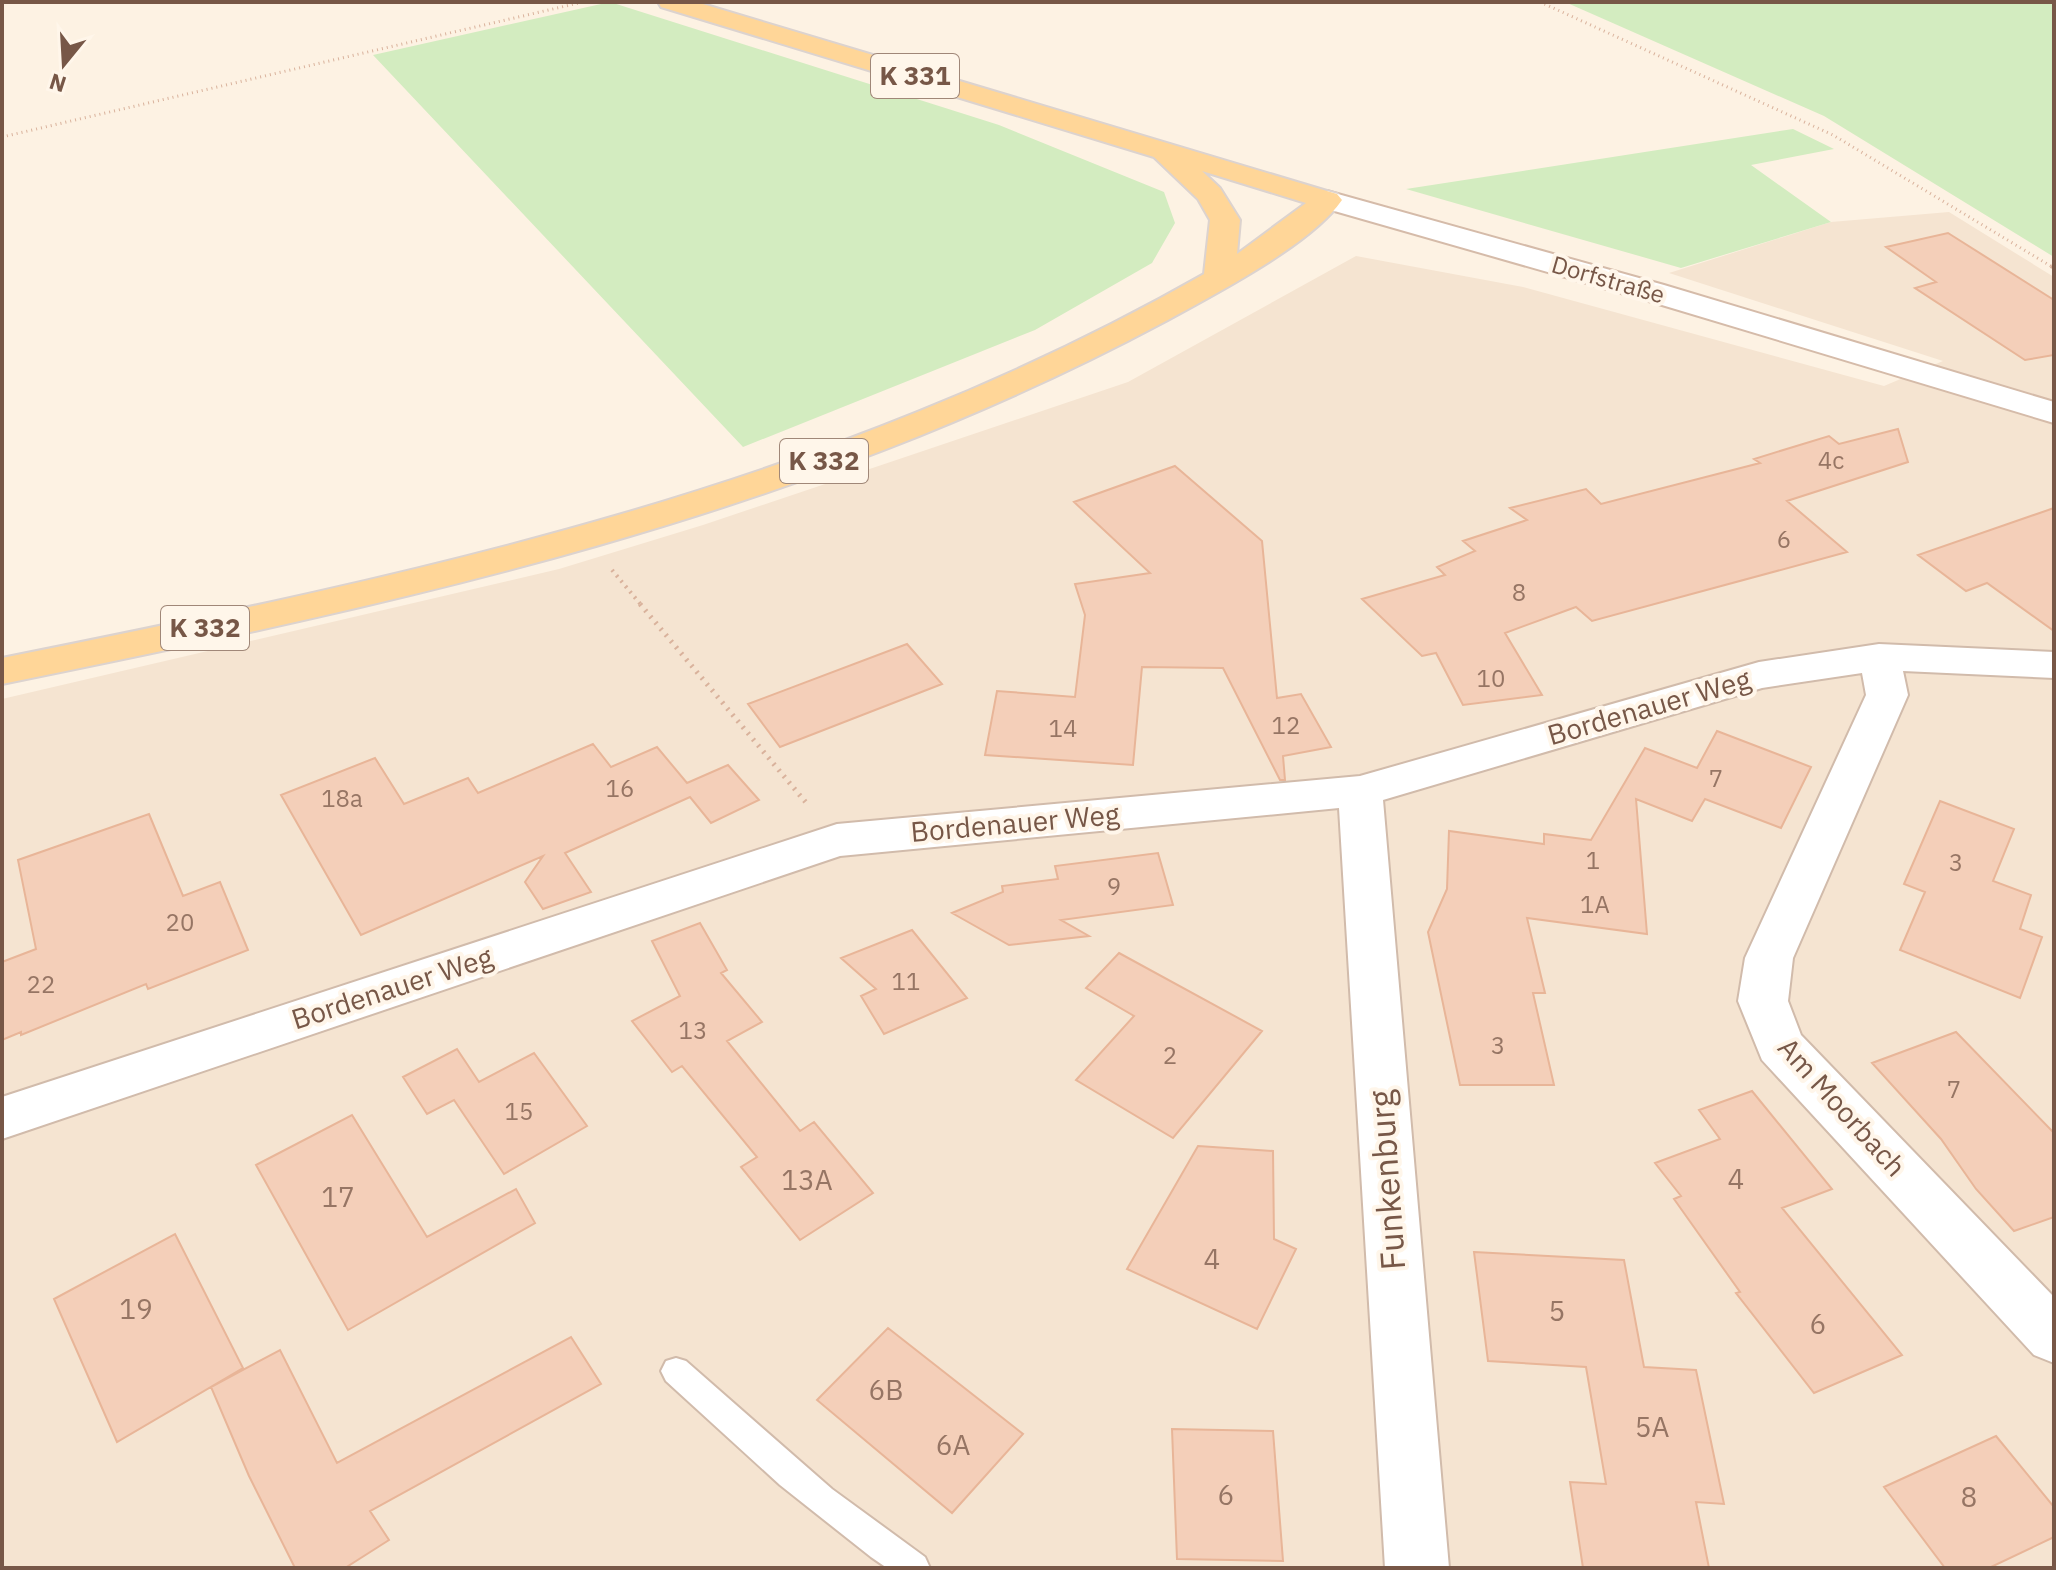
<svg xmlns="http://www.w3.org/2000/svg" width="2056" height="1570" font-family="'IBM Plex Sans',sans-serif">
<rect width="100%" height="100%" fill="#fdf2e3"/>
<path fill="#f5e4d1" d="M1949,212L2054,277V1568H2V699L559,569L703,525L1128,382L1356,256L1523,287L1884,386L1943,361L1669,273L1831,222Z"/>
<path fill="#d3ecc0" d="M610,2L999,125L1164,192L1175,223L1152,263L1035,330L743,447L373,55Z
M1565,2H2054V257L1824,116Z
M1793,129L1834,149L1751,165L1831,222L1681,268L1406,189Z"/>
<path fill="#f4cfb9" stroke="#e8b598" stroke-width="2" d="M1948,233L2054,300V355L2025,360L1915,288L1936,282L1886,247Z
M1898,429L1908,462L1787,501L1847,552L1592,621L1576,607L1505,633L1542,695L1463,705L1436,653L1422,656L1362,599L1445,575L1437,567L1475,551L1463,541L1527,520L1510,508L1586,489L1601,504L1760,463L1754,459L1829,436L1839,444Z
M1175,466L1262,541L1277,698L1301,694L1331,747L1283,756L1285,780H1280L1223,668L1142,667L1133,765L985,755L997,691L1075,697L1085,615L1075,584L1150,573L1074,502Z
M2054,508V631L1987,583L1966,591L1918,555Z
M907,644L942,684L780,747L748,704Z
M1717,731L1811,767L1781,828L1705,799L1692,821L1636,799L1647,934L1527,918L1545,993H1533L1554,1085H1460L1428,932L1447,889L1449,831L1544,844V834L1591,840L1645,748L1697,768Z
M593,744L611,767L657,747L687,783L728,765L759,800L711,823L690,797L565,853L591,892L543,909L525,882L543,856L361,935L281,795L375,758L404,804L468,778L478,793Z
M1940,801L2014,829L1993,881L2031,895L2020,929L2042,937L2020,998L1900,950L1925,892L1904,884Z
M149,814L183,896L220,882L248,950L148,989L146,984L21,1035V1032L2,1040V962L36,949L18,860Z
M1158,853L1173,905L1061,920L1089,936L1009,945L952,913L1003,892L1002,886L1058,879L1055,866Z
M700,923L727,970L721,973L762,1022L727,1041L800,1131L814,1122L873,1193L800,1240L741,1167L757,1157L682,1066L672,1072L632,1021L680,996L652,941Z
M912,930L967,998L884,1034L861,996L876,989L841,958Z
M1119,953L1262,1031L1173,1138L1076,1080L1134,1016L1086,988Z
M1956,1032L2054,1133V1217L2014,1231L1976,1189L1941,1139L1872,1063Z
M457,1049L479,1082L534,1053L587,1126L504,1174L454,1100L427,1114L403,1077Z
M1752,1091L1832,1189L1782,1208L1902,1355L1814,1393L1736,1293L1740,1292L1674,1199L1681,1196L1655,1163L1720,1139L1699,1110Z
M352,1115L427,1237L516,1189L535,1223L348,1330L256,1165Z
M1198,1146L1273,1151L1274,1239L1296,1249L1257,1329L1127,1269Z
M175,1234L243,1368L117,1442L54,1299Z
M1474,1252L1624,1260L1644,1367L1696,1370L1724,1504L1696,1502L1709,1568H1583L1570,1482L1606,1484L1586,1367L1488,1361Z
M888,1328L1023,1434L952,1513L817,1400Z
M571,1337L601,1384L370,1511L389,1540L345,1568H295L249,1476L211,1387L280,1350L337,1463Z
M1172,1429L1273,1431L1283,1561L1177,1559Z
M1996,1436L2054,1507V1537L1989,1568H1945L1884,1487Z"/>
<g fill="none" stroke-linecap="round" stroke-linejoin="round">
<defs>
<path id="lane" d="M676,1358L686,1361L832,1489L925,1557L930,1568H887L871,1557L780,1485L666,1381L661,1371L666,1361Z"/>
<path id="street" d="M1879,644L2054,652V678L1903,671L1908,695L1793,958L1788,1001L1801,1035L2054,1297V1363L2034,1355L1762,1060L1738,1001L1745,958L1866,695L1862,673L1762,688L1383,800L1449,1568H1385L1339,808L840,856L2,1139V1097L837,824L1360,776L1759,662Z"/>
<path id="secondary" d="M1327,191L1664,285L2054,402V423L1642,299L1317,206L1312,200L1317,194Z"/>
<path id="primary" d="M658,2H696L1337,194L1342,200C1311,245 1213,295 1164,322C797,518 406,602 2,684V658C421,574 828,488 1204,274L1210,220L1198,199L1154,157L661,7ZM1202,171L1306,203L1237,254L1240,220L1220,188Z"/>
</defs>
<use href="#lane" stroke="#d1bbab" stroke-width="4"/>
<use href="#street" stroke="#d1bbab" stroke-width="4"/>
<use href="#secondary" stroke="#d5bba9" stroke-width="4"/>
<use href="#primary" stroke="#dcd3cf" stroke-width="4"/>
<path stroke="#d9b29c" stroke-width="3" stroke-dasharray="1 4" stroke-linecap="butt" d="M1540,2L1833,135L2054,268
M2,137L583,2"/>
<path stroke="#d9b29c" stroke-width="4" stroke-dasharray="2 5" stroke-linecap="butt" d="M2051,266L2054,268
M612,570L642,606"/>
<path stroke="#d9b29c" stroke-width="5" stroke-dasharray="2 6" stroke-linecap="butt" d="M640,604L808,805"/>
<use href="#lane" fill="#fff" fill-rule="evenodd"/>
<use href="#street" fill="#fff" fill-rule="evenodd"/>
<use href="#secondary" fill="#fff" fill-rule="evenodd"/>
<use href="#primary" fill="#ffd698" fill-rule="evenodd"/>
</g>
<g text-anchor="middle" stroke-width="8" stroke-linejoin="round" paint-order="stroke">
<g font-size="24" fill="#775747" stroke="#fff6ea">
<text transform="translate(1608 280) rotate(16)" y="8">Dorfstraße</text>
</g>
<g font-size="24" fill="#967564">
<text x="1831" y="469">4c</text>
<text x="1784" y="548">6</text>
<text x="1519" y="601">8</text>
<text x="1491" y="687">10</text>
<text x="1286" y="734">12</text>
<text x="1063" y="737">14</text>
<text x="1716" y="787">7</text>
<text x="620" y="797">16</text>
<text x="342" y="807">18a</text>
<text x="1593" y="869">1</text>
<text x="1956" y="871">3</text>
<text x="1114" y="895">9</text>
<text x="1595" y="913">1A</text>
<text x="180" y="931">20</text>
<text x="906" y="990">11</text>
<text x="41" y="993">22</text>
<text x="693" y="1039">13</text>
<text x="1498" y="1054">3</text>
<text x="1170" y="1064">2</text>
<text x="1954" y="1098">7</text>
<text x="519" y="1120">15</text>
</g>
<g fill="#fff6ea" stroke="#a08778" stroke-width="2">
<rect x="871" y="54" width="88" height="44" rx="6"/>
<rect x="780" y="439" width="88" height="44" rx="6"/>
<rect x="161" y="606" width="88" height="44" rx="6"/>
</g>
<g font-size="26" font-weight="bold" fill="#775747">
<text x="915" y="85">K 331</text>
<text x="824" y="470">K 332</text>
<text x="205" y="637">K 332</text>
</g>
<g font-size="28" fill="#775747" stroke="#fff6ea">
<text transform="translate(1649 707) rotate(-16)" y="10">Bordenauer Weg</text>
<text transform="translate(1015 823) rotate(-5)" y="10">Bordenauer Weg</text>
<text transform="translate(392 988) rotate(-18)" y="10">Bordenauer Weg</text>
<text transform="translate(1842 1107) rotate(48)" y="10">Am Moorbach</text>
</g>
<g font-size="28" fill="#967564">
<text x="1736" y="1189">4</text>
<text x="807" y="1190">13A</text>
<text x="338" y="1207">17</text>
<text x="1212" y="1269">4</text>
<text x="136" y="1319">19</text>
<text x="1557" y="1321">5</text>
<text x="1818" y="1334">6</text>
<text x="886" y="1400">6B</text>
<text x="1652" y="1437">5A</text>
<text x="953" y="1455">6A</text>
<text x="1226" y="1505">6</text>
<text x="1969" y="1507">8</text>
</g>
<g font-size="34" fill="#775747" stroke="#fff6ea">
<text transform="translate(1387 1180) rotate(-94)" y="12">Funkenburg</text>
</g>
</g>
<rect width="2056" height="1570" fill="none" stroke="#775747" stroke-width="8"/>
<g transform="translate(64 64) rotate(198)" stroke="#fff6ea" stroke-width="6" paint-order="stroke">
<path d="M0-6L14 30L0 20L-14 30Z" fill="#775747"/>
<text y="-12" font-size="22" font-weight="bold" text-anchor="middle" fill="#775747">N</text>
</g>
</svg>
